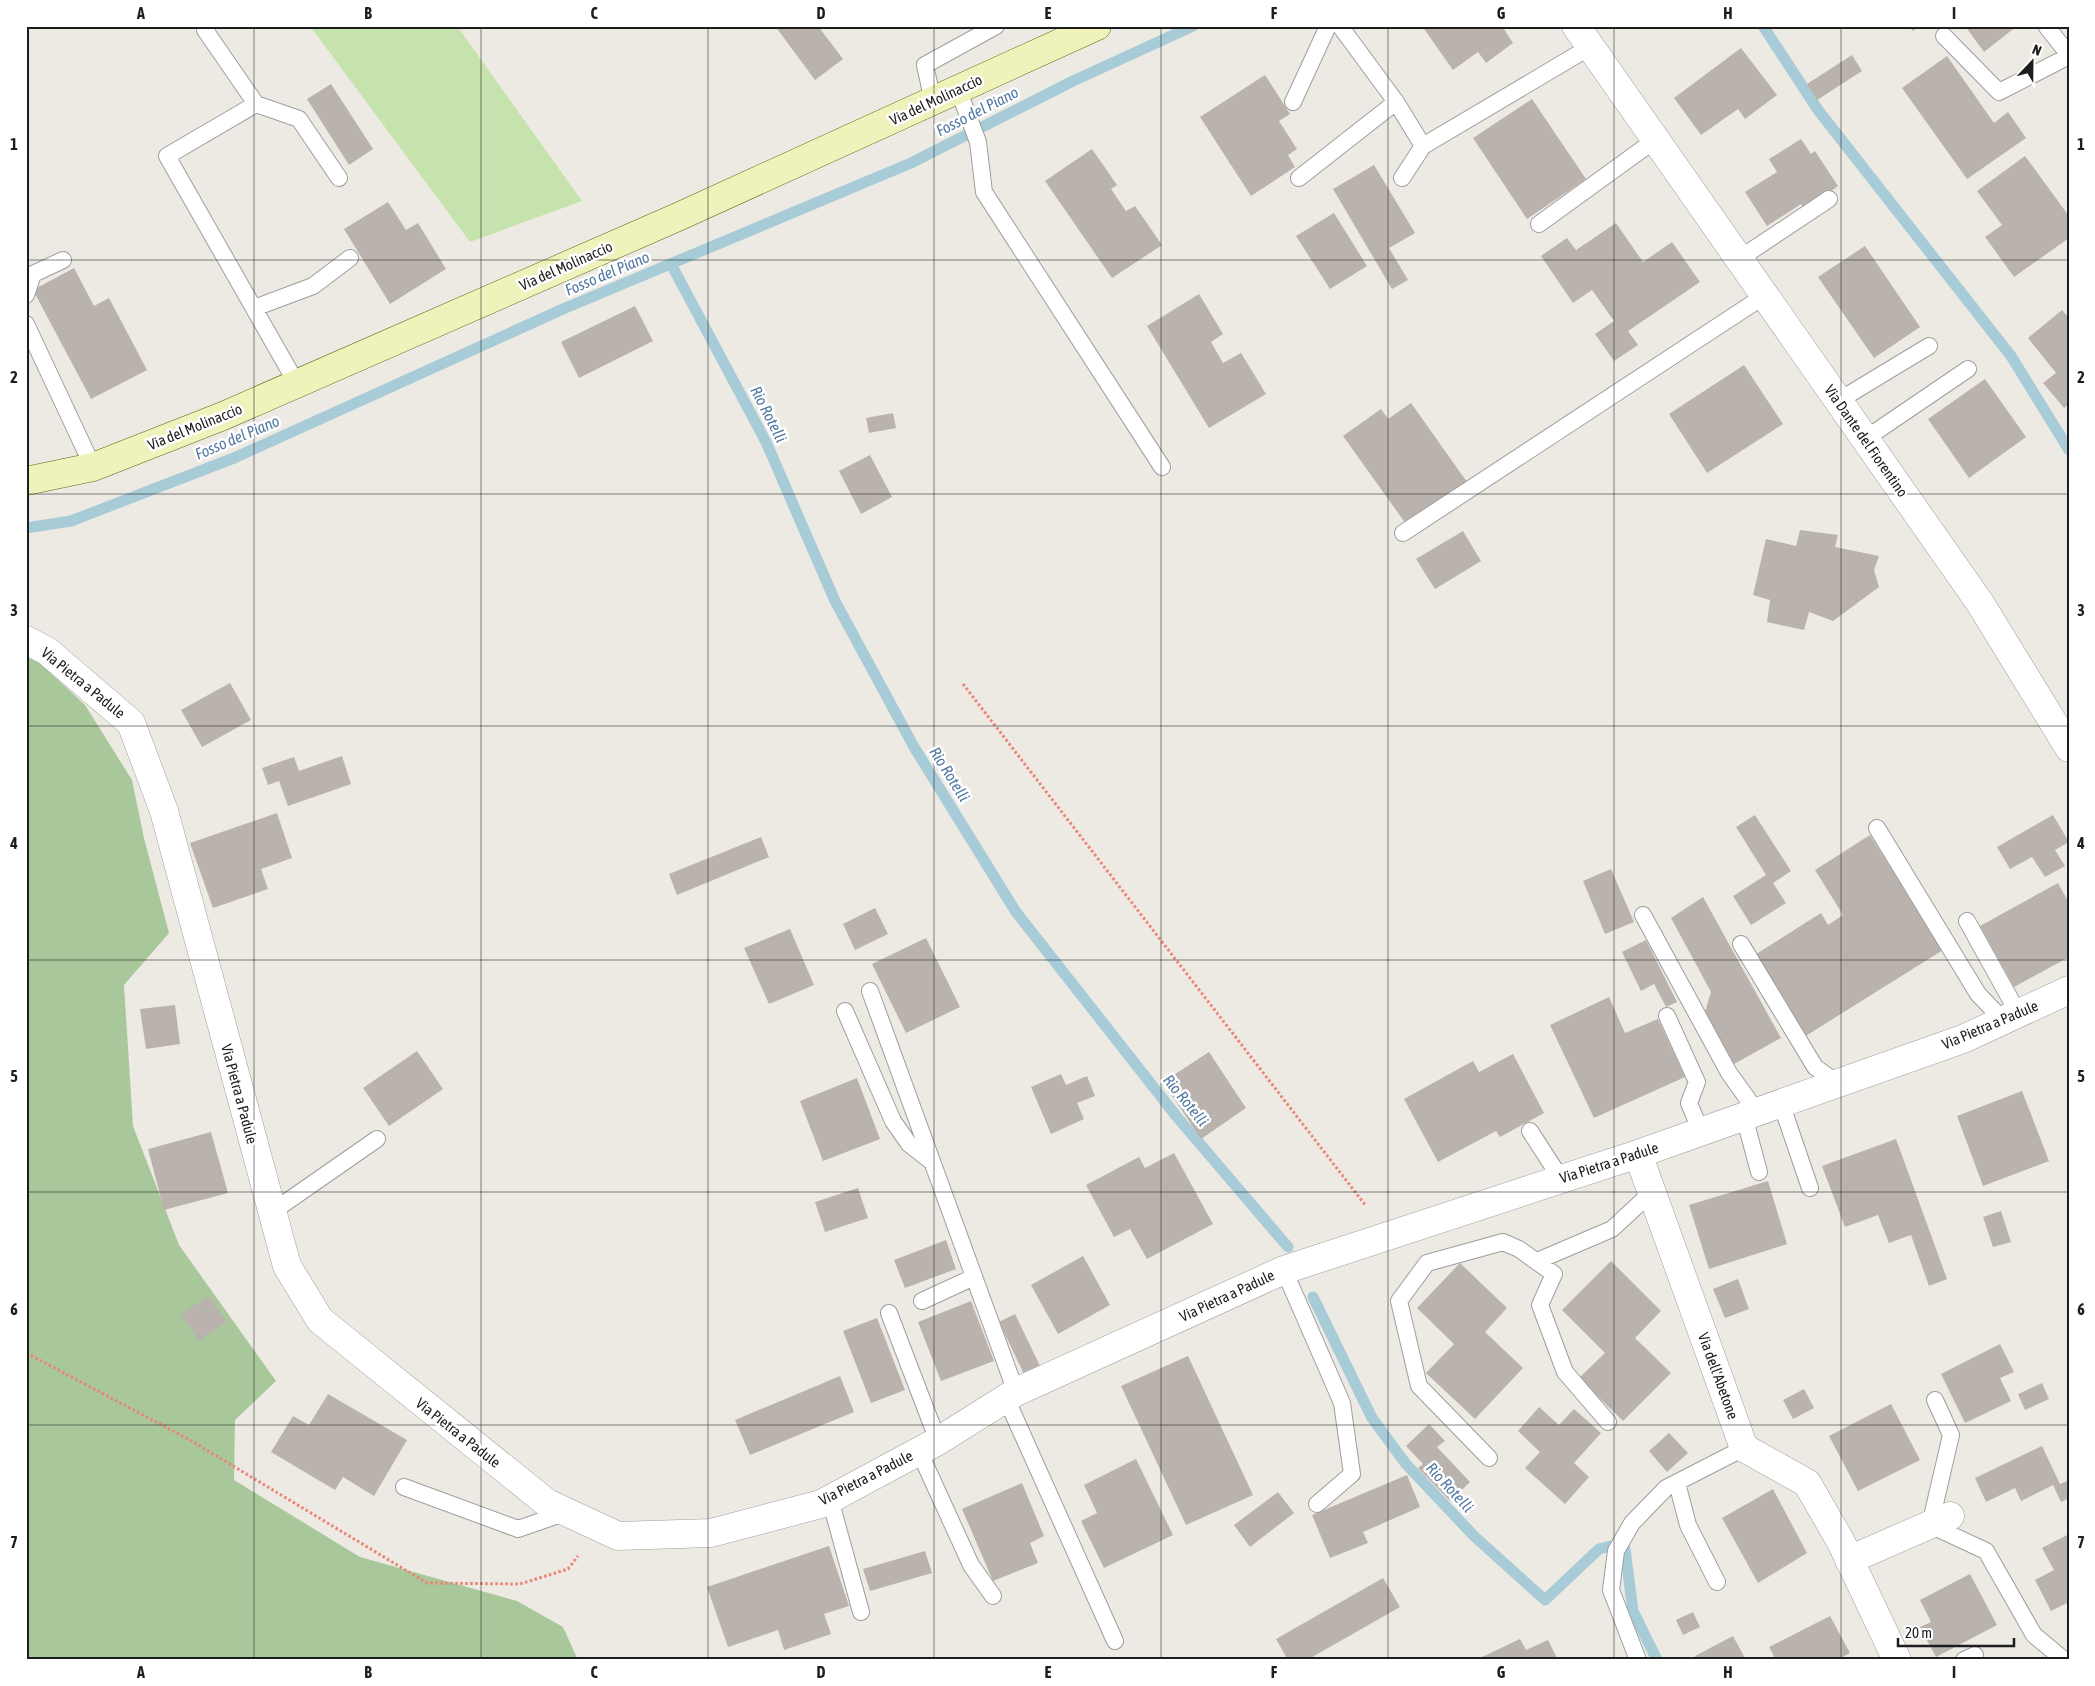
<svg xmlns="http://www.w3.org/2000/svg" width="2095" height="1686" font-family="'Asap Condensed',sans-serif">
<rect width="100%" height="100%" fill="#edeae3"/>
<path fill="#c6e3ad" d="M310,26H457L582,201L470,242Z"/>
<path fill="#a8c89c" d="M26,653L41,664L85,705L132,780L144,838L169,933L124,985L133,1126L179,1245L276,1381L235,1420L234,1480L360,1557L517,1601L563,1627L578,1660H26Z"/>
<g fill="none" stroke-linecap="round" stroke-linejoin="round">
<path stroke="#a7cbd7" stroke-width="11" d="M1763,26L1818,110L2011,356L2069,450
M671,264L766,442L835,601L914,747L1016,912L1177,1117L1288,1247
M26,528L71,521L234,458L563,309L911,163L1073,81L1193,26
M1313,1297L1372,1418L1406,1464L1474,1536L1545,1600L1599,1549L1615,1545
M1625,1549L1633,1611L1657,1660"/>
</g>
<path fill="#bab3ad" d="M775,26H818L843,59L815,80Z
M1422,26H1502L1513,43L1486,63L1478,52L1453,70Z
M1909,26H1920L1913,31Z
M1965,26H2017L1984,52Z
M1741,48L1777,95L1745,119L1738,109L1701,135L1674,98Z
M1852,55L1862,71L1817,100L1807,84Z
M1947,56L1994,123L2008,112L2026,138L1967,179L1902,88Z
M1265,75L1290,114L1279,121L1297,149L1288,155L1295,167L1251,196L1200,117Z
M331,84L373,149L349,165L307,99Z
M1532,99L1586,179L1527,219L1473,138Z
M1801,139L1811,154L1815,151L1838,186L1805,210L1801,204L1767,226L1745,192L1777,172L1769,159Z
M1092,149L1117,185L1111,189L1126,211L1135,206L1162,245L1112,278L1045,181Z
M2025,156L2069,216V238L2014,277L1985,237L2002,225L1977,191Z
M1374,165L1415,233L1389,248L1408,280L1392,289L1333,189Z
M388,202L406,230L418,223L446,269L390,304L344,229Z
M1334,213L1367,266L1330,289L1296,236Z
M1616,223L1643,262L1672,242L1700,282L1628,331L1638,345L1614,361L1595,334L1614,321L1592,290L1573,303L1541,256L1567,238L1576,250Z
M1865,246L1920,327L1874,358L1818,277Z
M74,268L94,306L109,298L147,370L91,399L33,290Z
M1199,294L1223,334L1211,342L1223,363L1241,353L1266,394L1209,428L1147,326Z
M635,306L653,341L579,378L561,342Z
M2062,310L2069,318V404L2064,408L2043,383L2056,373L2028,338Z
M1744,365L1783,424L1707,473L1669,414Z
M1985,379L2026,437L1969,478L1928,419Z
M1411,403L1467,482L1406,524L1343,436L1381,409L1388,419Z
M893,413L896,428L869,433L866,418Z
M870,455L892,497L861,514L839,471Z
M1800,530L1838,535L1835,547L1879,556L1874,570L1879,587L1833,621L1809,612L1804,630L1767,622L1770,600L1753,595L1766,539L1796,546Z
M1463,531L1481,561L1435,589L1416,559Z
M230,683L251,720L202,747L181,710Z
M342,756L351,784L288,806L279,781L268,785L262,768L294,757L299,771Z
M277,813L292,858L261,869L268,889L213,908L190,843Z
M1755,815L1791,871L1773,883L1786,903L1751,925L1733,896L1766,875L1736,827Z
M2053,815L2069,842L2055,850L2065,866L2045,877L2032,857L2010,869L1997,847Z
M1870,835L1943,950L1804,1037L1753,956L1821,913L1828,925L1843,915L1815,870Z
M761,837L769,857L677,895L669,874Z
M1611,869L1634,922L1605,934L1583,881Z
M2058,883L2069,903V957L2014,987L1980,926Z
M1703,897L1781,1038L1734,1064L1704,1015L1711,992L1671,918Z
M875,908L888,934L855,950L843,924Z
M790,929L814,985L769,1004L744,948Z
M926,938L960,1007L906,1033L872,964Z
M1646,940L1677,1002L1666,1007L1654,984L1641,991L1622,952Z
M1609,997L1625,1033L1658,1019L1685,1077L1594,1118L1550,1025Z
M175,1005L180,1044L146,1049L140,1009Z
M417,1051L443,1089L389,1126L363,1088Z
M1209,1052L1246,1108L1201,1139L1163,1082Z
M1513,1054L1544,1113L1500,1137L1496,1131L1438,1162L1404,1099L1473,1061L1479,1072Z
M1061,1074L1066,1085L1087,1076L1095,1096L1077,1103L1084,1119L1051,1134L1031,1087Z
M857,1078L880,1139L823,1161L800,1101Z
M2022,1091L2049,1161L1983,1186L1957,1116Z
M211,1132L228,1193L164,1210L148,1149Z
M1896,1139L1947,1279L1929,1286L1911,1235L1889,1243L1878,1215L1845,1227L1822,1166Z
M1174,1153L1213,1224L1147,1259L1130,1229L1114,1237L1086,1185L1139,1157L1145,1168Z
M1768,1181L1787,1244L1709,1269L1689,1205Z
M858,1188L868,1218L825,1232L815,1202Z
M2001,1211L2011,1242L1993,1247L1983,1217Z
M946,1240L956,1269L905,1288L894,1260Z
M1083,1256L1110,1305L1058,1334L1031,1285Z
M1611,1261L1661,1311L1635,1338L1671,1373L1623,1421L1579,1378L1605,1353L1562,1310Z
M1460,1263L1507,1308L1485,1332L1523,1368L1475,1419L1426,1373L1454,1344L1417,1308Z
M1738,1279L1749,1309L1725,1318L1713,1289Z
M209,1296L227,1322L199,1341L181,1314Z
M971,1301L994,1361L941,1381L918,1322Z
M1015,1314L1040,1366L1024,1374L999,1322Z
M877,1318L905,1390L871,1403L843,1331Z
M2000,1344L2014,1372L2000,1378L2011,1401L1965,1423L1941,1374Z
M1188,1356L1253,1495L1186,1525L1121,1386Z
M840,1376L854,1412L750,1455L735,1420Z
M2042,1383L2049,1399L2025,1410L2018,1394Z
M1804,1389L1814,1408L1793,1419L1783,1400Z
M328,1394L407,1440L374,1496L343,1477L335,1490L271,1452L293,1416L309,1425Z
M1891,1404L1920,1460L1858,1491L1829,1436Z
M1539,1407L1559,1425L1574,1409L1601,1433L1574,1463L1589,1477L1565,1504L1525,1468L1540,1452L1518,1431Z
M1429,1424L1445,1441L1437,1447L1470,1482L1450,1501L1418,1468L1423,1464L1406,1446Z
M1669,1433L1688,1453L1667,1472L1649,1451Z
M2042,1446L2060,1484L2069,1480V1498L2061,1502L2053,1485L2021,1501L2015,1488L1986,1502L1975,1478Z
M1136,1459L1173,1535L1104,1568L1081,1521L1097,1513L1084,1485Z
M1407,1475L1420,1507L1363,1532L1368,1543L1330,1558L1312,1515Z
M1022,1483L1044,1536L1030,1543L1038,1563L993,1581L962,1509Z
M1773,1489L1807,1553L1758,1583L1722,1518Z
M1278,1492L1294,1513L1250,1547L1234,1525Z
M2069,1534V1602L2051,1611L2035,1580L2054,1570L2042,1548Z
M829,1546L849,1606L824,1614L831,1634L784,1650L778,1630L728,1647L707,1587Z
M925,1551L932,1573L870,1591L863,1569Z
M1970,1574L1997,1625L1936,1657L1920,1627L1931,1622L1920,1600Z
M1383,1578L1400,1607L1307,1660H1288L1276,1639Z
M1693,1612L1700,1627L1683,1635L1676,1620Z
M1830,1616L1850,1653L1837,1660H1776L1769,1647Z
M1733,1636L1746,1660H1697L1695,1656Z
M1520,1639L1526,1650L1548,1640L1558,1660H1481L1480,1658Z"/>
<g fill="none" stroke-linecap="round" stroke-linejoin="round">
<defs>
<path id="lane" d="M2047,27L2069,55
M205,30L256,104
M1944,36L1999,92L2069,56
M958,89L978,142L984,192L1162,467
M933,102L925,65L996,26
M1293,102L1328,26
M1396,102L1423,146L1402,178
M1423,146L1590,47
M1299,178L1396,102L1340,26
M1539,224L1655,140
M1739,259L1829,199
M26,295L33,274L63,260
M254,308L313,286L350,258
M26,324L93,467
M297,384L167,156L256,104L299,119L339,178
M1838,401L1929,346
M1865,439L1968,369
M1403,533L1764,296
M1877,828L1978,994L2003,1020
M1643,915L1729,1073L1757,1112
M1967,921L2018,1013
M1741,944L1815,1067L1837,1083
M870,991L1016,1392
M845,1011L893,1121L909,1144L932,1162
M1667,1016L1697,1082L1689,1103L1701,1132
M1781,1103L1810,1188
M1744,1116L1759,1172
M1530,1131L1561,1179
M272,1212L377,1139
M1537,1261L1612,1229L1652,1192
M1284,1270L1342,1403L1352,1474L1317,1504
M922,1301L974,1277
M889,1313L938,1441
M1006,1398L1115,1641
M1935,1400L1951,1435L1930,1525L1986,1551L2034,1635L2064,1660
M919,1451L971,1565L993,1596
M1489,1458L1419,1386L1399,1301L1427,1263L1503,1242L1519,1249L1554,1274L1540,1305L1565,1372L1608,1422
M1677,1483L1688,1525L1717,1582
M404,1487L518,1529L567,1512
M830,1499L861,1612
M1638,1660L1611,1590L1616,1551L1632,1523L1666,1488L1744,1448
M1964,1660L1975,1655"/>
<path id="street" d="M1576,26L1980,603L2069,748
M26,640L47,651L131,723L164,811L287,1266L320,1320L547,1503L618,1536L711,1533L821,1504L938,1441L1016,1392L1284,1270L1638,1154L1963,1039L2069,990
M1638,1154L1744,1448L1807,1483L1841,1542L1897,1660
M1849,1560L1950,1516"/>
<path id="secondary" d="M26,481L93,467L223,416L680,216L1097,26"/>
</defs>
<use href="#lane" stroke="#9e9e9e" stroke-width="18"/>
<use href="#street" stroke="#9e9e9e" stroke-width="29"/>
<use href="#secondary" stroke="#5c680f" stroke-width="29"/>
<path stroke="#ec8475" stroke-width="3" stroke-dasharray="2.5 2.5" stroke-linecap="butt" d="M963,684L1366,1206
M26,1356H32L190,1440L427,1583L520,1584L568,1569L578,1556"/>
<use href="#lane" stroke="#fff" stroke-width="16"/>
<use href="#street" stroke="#fff" stroke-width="28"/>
<use href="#secondary" stroke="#eff3bb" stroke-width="28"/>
</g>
<path fill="none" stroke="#1d1d1d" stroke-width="1" stroke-opacity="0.55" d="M254,26V1660M481,26V1660M708,26V1660M934,26V1660M1161,26V1660M1388,26V1660M1614,26V1660M1841,26V1660M26,260H2069M26,494H2069M26,726H2069M26,960H2069M26,1192H2069M26,1425H2069"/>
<g text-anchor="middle" stroke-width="5" stroke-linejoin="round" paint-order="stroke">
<g font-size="15" fill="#1d1d1d" stroke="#fff">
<text transform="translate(936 100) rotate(-25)" y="5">Via del Molinaccio</text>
<text transform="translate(566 266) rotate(-24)" y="5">Via del Molinaccio</text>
<text transform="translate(195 427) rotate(-22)" y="5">Via del Molinaccio</text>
<text transform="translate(1866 441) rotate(55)" y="5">Via Dante del Fiorentino</text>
<text transform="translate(83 683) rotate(39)" y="5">Via Pietra a Padule</text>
<text transform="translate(1990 1025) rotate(-23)" y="5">Via Pietra a Padule</text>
<text transform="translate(239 1094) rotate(75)" y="5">Via Pietra a Padule</text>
<text transform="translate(1609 1163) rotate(-18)" y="5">Via Pietra a Padule</text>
<text transform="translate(1227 1296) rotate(-25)" y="5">Via Pietra a Padule</text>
<text transform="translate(1718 1376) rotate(70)" y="5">Via dell'Abetone</text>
<text transform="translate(458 1433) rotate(38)" y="5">Via Pietra a Padule</text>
<text transform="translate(866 1478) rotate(-27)" y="5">Via Pietra a Padule</text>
</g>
<g font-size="16" font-style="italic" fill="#5379a3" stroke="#fff">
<text transform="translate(977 111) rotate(-27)" y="6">Fosso del Piano</text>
<text transform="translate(607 273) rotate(-23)" y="6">Fosso del Piano</text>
<text transform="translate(769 414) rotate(63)" y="6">Rio Rotelli</text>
<text transform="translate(237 437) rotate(-23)" y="6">Fosso del Piano</text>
<text transform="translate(950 774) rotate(58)" y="6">Rio Rotelli</text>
<text transform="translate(1186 1100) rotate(51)" y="6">Rio Rotelli</text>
<text transform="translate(1450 1487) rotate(47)" y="6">Rio Rotelli</text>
</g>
</g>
<rect width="2095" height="1686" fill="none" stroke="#ffffff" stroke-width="55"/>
<g transform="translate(2032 62) rotate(22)" stroke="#ffffff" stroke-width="4" paint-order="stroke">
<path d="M0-4L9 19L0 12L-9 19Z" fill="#1d1d1d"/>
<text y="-8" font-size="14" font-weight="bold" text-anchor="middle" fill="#1d1d1d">N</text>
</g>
<path d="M1898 1638v8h116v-8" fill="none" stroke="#1d1d1d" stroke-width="2.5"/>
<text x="1905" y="1638" font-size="15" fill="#1d1d1d" stroke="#ffffff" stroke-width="4" paint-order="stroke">20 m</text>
<rect x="28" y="28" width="2040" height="1630" fill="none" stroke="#1d1d1d" stroke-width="2"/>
<g font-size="16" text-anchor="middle" font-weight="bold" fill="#1d1d1d">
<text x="141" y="19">A</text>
<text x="368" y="19">B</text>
<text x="594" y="19">C</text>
<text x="821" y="19">D</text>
<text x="1048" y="19">E</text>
<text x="1274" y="19">F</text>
<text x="1501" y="19">G</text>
<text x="1728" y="19">H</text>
<text x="1954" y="19">I</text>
<text x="14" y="150">1</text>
<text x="2081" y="150">1</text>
<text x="14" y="383">2</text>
<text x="2081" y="383">2</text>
<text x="14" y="616">3</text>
<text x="2081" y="616">3</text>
<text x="14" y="849">4</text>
<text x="2081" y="849">4</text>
<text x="14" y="1082">5</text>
<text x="2081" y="1082">5</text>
<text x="14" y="1315">6</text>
<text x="2081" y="1315">6</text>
<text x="14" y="1548">7</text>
<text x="2081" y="1548">7</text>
<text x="141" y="1678">A</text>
<text x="368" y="1678">B</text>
<text x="594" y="1678">C</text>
<text x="821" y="1678">D</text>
<text x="1048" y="1678">E</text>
<text x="1274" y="1678">F</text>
<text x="1501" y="1678">G</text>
<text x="1728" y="1678">H</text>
<text x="1954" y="1678">I</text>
</g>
</svg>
